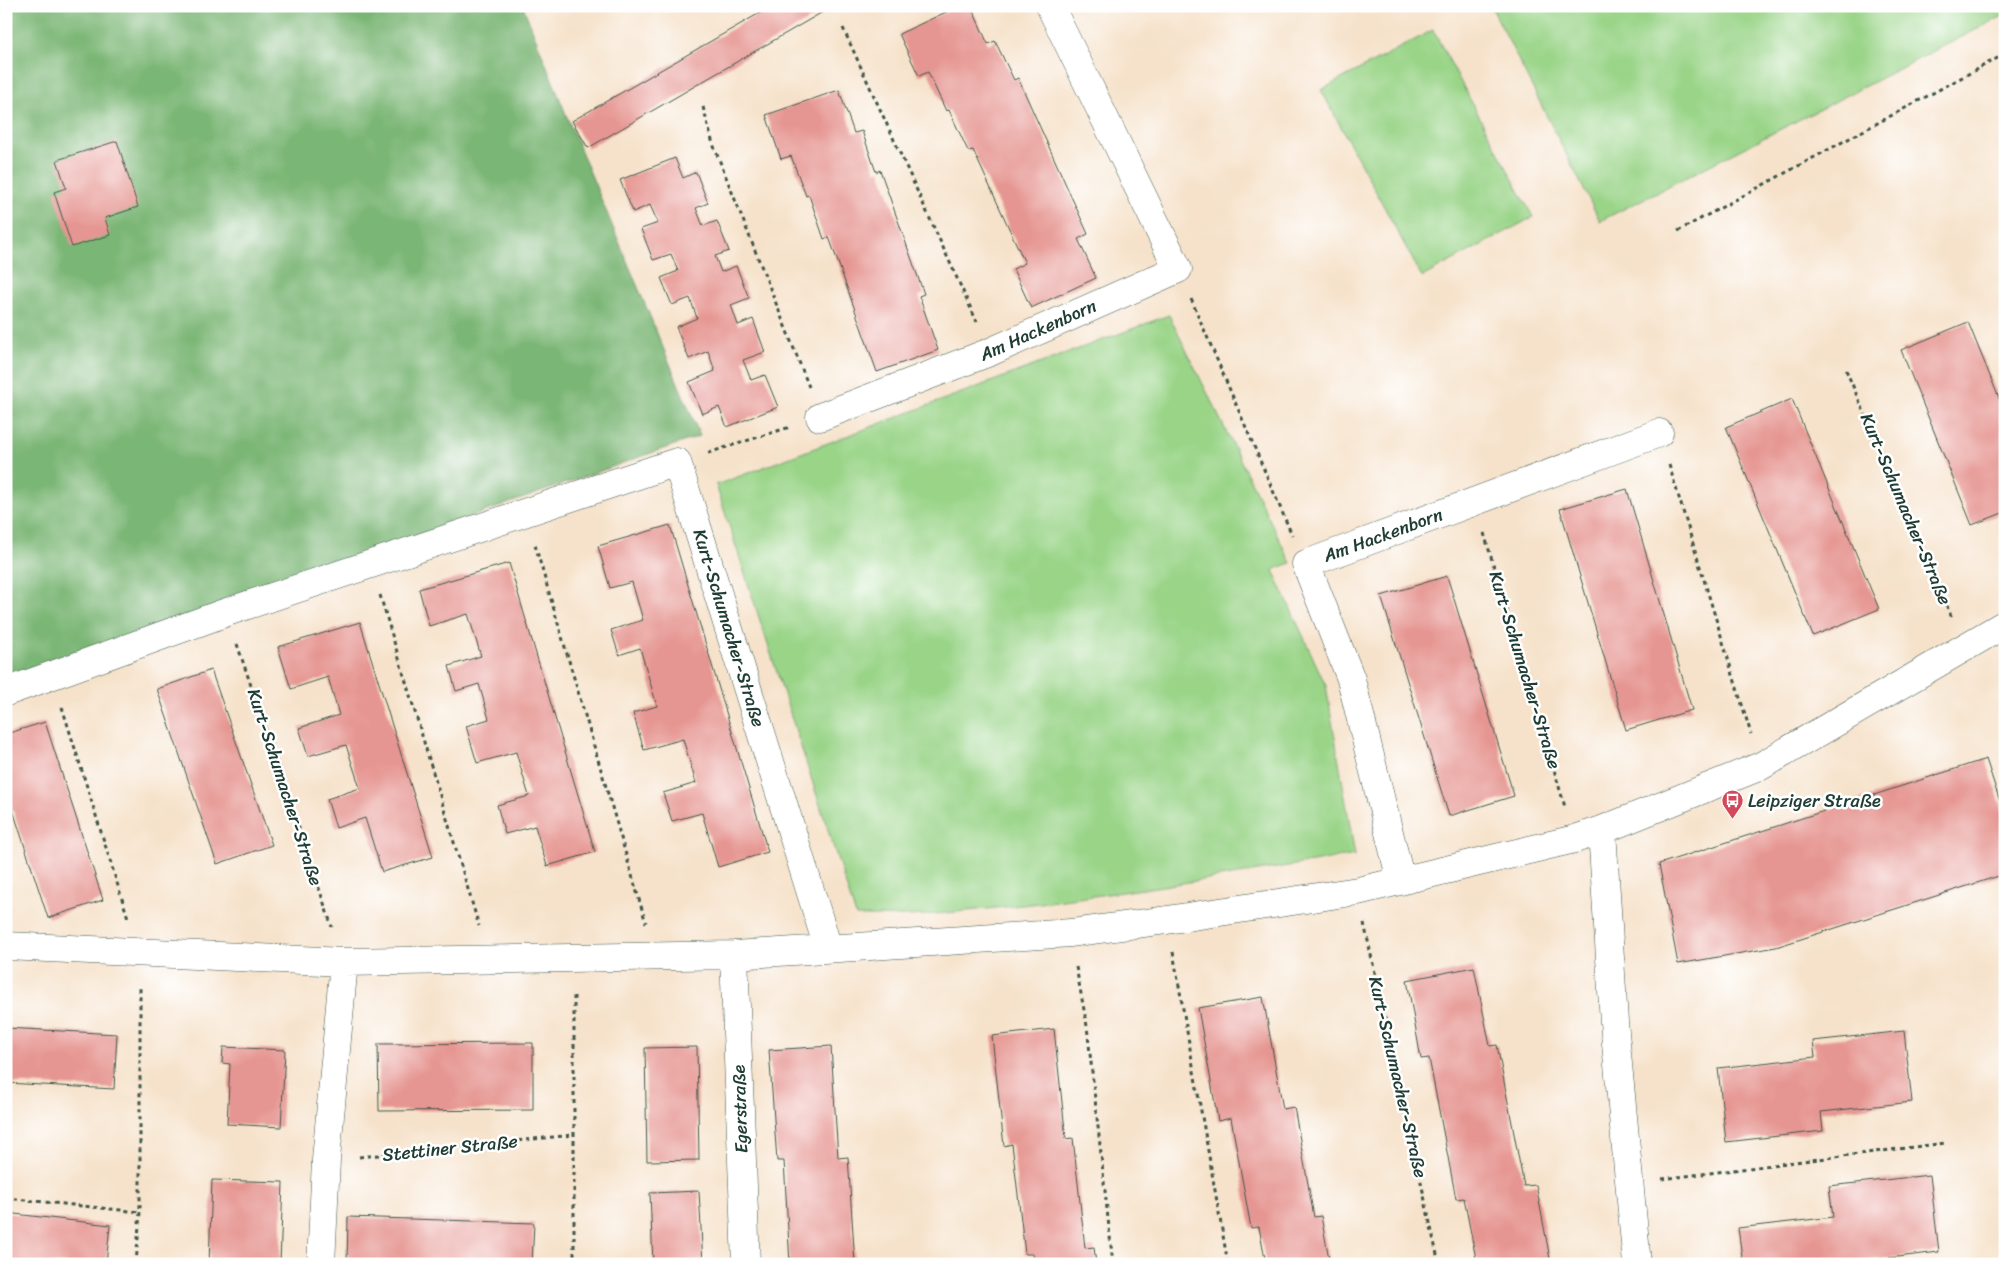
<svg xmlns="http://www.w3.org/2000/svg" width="2011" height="1270" font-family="Sriracha,sans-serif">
<rect width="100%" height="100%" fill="#fff"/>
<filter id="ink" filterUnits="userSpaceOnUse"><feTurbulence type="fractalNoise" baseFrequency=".02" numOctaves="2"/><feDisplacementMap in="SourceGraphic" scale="10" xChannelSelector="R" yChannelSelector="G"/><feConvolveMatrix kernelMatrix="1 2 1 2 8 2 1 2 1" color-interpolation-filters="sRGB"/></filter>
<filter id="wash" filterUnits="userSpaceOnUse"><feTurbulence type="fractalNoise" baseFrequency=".0096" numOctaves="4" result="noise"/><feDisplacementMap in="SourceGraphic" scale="20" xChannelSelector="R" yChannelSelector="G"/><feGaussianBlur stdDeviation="1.12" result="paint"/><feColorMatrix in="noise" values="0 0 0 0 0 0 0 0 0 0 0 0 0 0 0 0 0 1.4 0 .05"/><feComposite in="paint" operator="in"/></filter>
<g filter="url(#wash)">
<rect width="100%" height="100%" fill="#f6e2ca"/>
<path fill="#99d487" stroke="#5c885e" d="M1491,6H2005V15L1600,221Z
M1433,30L1533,217L1422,277L1321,90Z
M1169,315L1291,563L1273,570L1326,686L1355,855C1215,878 1076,902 935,914C909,917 882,916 856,916L716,485Z"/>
<path fill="#7ab674" stroke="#4c7a54" d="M6,6H523L569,122L700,436L13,678L6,661Z"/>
<g id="blocks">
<path fill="#e69692" d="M772,6H833L588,148L572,121Z
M959,6H971L988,44L995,41L1014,80L1018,78L1088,234L1078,239L1096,278L1031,308L1013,269L1025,263L973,150L968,151L949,110L946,111L928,72L919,76L899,34Z
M839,90L854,133L862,131L876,172L880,170L924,294L919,296L938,350L877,372L829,237L824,239L809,195L806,196L791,156L781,159L766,115Z
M117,141L138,207L105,218L110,235L72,247L54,192L66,188L57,160Z
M675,158L683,178L696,172L708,203L696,208L703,226L717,221L729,251L715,256L721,272L736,266L749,298L731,305L738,325L753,319L765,352L743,360L751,380L765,375L778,407L727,427L719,407L702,414L689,382L715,371L708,351L689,359L676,327L697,318L690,298L672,305L661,278L678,271L671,254L653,260L641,229L658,223L650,205L633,212L620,180Z
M1968,322L2005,413V512L1972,525L1901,350Z
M1792,399L1879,609L1813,636L1726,427Z
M1627,489L1692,710L1626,730L1560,509Z
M670,525L768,852L718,867L702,813L672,821L663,793L696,783L683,739L644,750L633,713L657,706L640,648L619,655L611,630L643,620L632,582L610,588L598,546Z
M509,563L595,852L547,866L535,826L505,834L497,805L529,796L516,752L477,763L466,726L489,719L479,684L456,691L449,666L481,656L468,614L429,626L419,589Z
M1447,576L1514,796L1449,816L1381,596Z
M360,622L433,857L382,872L365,818L336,828L327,799L360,788L346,745L308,756L299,728L339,715L328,677L291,689L278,647Z
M211,670L272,845L217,864L157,689Z
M45,722L103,900L48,918L6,789V734Z
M1986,759L2005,817V874L1776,947L1678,964L1659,864Z
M1474,967L1490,1046L1497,1045L1524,1186L1536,1185L1551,1264H1477L1464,1198L1456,1199L1429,1058L1421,1059L1407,980Z
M1263,997L1283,1109L1294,1107L1314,1217L1321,1216L1330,1264H1266L1259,1227L1251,1228L1231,1118L1218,1121L1198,1008Z
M6,1028L117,1034L114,1089L6,1083Z
M1054,1029L1066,1139L1073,1138L1085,1248L1094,1247L1096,1264H1034L1033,1254H1025L1012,1144L1004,1146L992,1036Z
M1904,1031L1912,1102L1821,1112L1823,1131L1726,1142L1718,1068L1815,1057L1813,1041Z
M533,1043V1110L379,1111L378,1044Z
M831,1046L838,1158L848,1157L855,1264H790L784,1161H777L769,1050Z
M223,1047L285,1050L281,1127L227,1124L230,1064L222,1063Z
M697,1047L699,1160L647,1161L645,1048Z
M1930,1175L1939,1252L1838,1264H1743L1738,1228L1833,1217L1829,1186Z
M212,1180L283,1182L280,1264H209Z
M699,1191L703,1264H653L650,1193Z
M6,1213L110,1225L106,1264H6Z
M348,1217L534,1223L532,1264H347Z"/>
</g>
</g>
<g filter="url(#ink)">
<use href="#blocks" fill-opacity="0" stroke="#3f564a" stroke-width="1"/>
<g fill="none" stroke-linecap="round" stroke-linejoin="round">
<defs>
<path id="street" d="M820,417L990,352L1178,269L1050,6
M6,692L227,612L677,462L828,948
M1602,830L1614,1022L1637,1264
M1401,881L1351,679L1306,564L1659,433
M6,946L344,962L734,955L1071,933L1167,920L1358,891L1575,839L1602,830L1761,766L2005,624
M734,955L746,1264
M321,1264L326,1160L344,962"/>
</defs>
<use href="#street" stroke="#3f564a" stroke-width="29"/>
<path stroke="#3f564a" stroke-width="3" stroke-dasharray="4 4" stroke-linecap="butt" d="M843,28L977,322
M703,107L713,144L809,387
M1678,231L2005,54
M1191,299L1292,535
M1846,370L1952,618
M708,453L790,427
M1669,465L1751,734
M1484,533L1565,807
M535,545L646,923
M380,595L479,926
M237,644L332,927
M62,707L128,918
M1364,923L1439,1264
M1173,952L1228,1264
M1076,967L1087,1026L1113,1264
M359,1157L573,1135
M1662,1179L1945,1143
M6,1198L140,1212
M136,1264L140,1212V985
M574,1264V992"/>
<use href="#street" stroke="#fff" stroke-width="28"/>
</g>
</g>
<defs>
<symbol id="bus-pin" viewBox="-11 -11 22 30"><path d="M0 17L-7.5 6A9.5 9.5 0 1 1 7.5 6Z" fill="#d1495b" stroke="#fff"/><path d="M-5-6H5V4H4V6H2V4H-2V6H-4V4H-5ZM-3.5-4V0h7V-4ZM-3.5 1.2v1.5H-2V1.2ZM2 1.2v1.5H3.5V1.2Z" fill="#fff"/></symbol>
</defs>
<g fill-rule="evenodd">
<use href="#bus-pin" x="1720" y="788" width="25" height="34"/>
</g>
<g text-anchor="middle" stroke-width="5" stroke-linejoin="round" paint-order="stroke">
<g font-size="18" fill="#1f3d34" stroke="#fff">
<text transform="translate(1038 330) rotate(-24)" y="6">Am Hackenborn</text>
<text transform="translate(1906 509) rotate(67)" y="6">Kurt-Schumacher-Straße</text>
<text transform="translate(1383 535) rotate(-20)" y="6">Am Hackenborn</text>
<text transform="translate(729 628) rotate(73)" y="6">Kurt-Schumacher-Straße</text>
<text transform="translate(1525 670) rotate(73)" y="6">Kurt-Schumacher-Straße</text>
<text transform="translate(285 787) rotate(72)" y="6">Kurt-Schumacher-Straße</text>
<text transform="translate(1398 1077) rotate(77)" y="6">Kurt-Schumacher-Straße</text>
<text transform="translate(740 1109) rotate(-92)" y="6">Egerstraße</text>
<text transform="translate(450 1148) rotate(-6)" y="6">Stettiner Straße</text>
</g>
<g font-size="18" fill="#1f3d34" stroke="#fff" text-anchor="start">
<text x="1748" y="807">Leipziger Straße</text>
</g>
</g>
<rect width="2011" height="1270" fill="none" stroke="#fff" stroke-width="25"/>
</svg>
